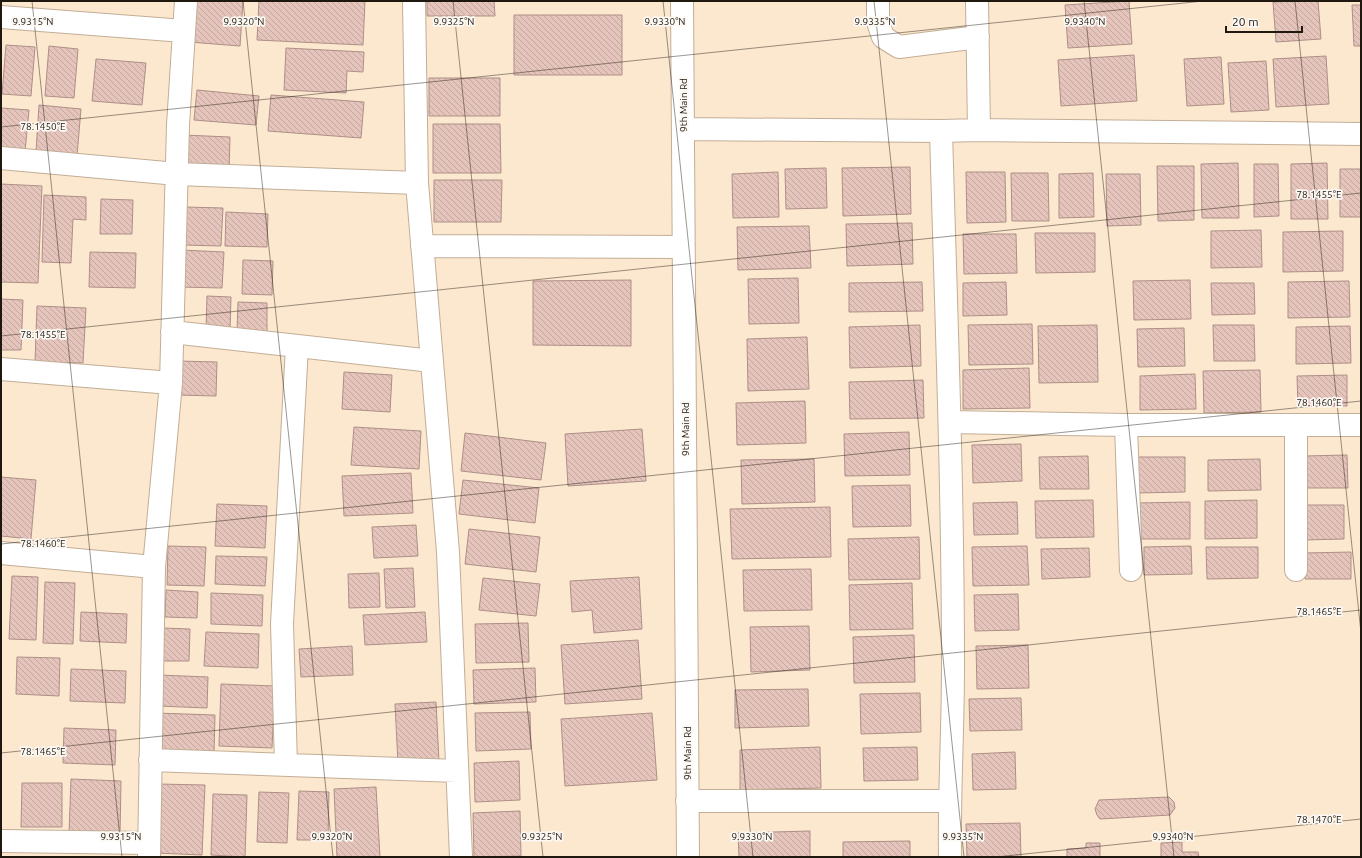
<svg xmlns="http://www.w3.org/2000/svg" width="1362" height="858" font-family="Ubuntu,sans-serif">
<defs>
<pattern id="building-back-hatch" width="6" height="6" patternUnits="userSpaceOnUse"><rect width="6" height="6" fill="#e5c4bb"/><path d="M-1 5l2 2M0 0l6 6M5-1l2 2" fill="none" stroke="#c4a8a0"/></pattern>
</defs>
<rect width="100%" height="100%" fill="#fce8cf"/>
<path fill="url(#building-back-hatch)" stroke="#ae8f87" d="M192,1H243L240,46L189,42Z
M259,1H365L363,45L257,40Z
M427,1H494L495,16H427Z
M1129,1L1132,44L1068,48L1065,5Z
M1296,1H1318L1321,39L1276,42L1273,2Z
M1352,5H1361V46H1354Z
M514,15H622V75H514Z
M6,45L35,47L31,96L2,94Z
M49,46L78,49L74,98L45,96Z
M286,48L364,52L363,72L347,71L346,93L284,90Z
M1134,55L1137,101L1061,106L1058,60Z
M1326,56L1329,104L1276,107L1273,59Z
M1221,57L1224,104L1187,106L1184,59Z
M96,59L146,63L142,105L92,101Z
M1266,61L1269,110L1231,112L1228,63Z
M429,78H500V116H429Z
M197,90L259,96L256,125L194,120Z
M271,95L364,102L361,138L268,131Z
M39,105L81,109L77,156L36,152Z
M1,108L29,110L25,152L1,150Z
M433,124H500L501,173H433Z
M183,135L230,137L229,172L181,170Z
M1238,163L1239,218H1202L1201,164Z
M1327,163L1328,219H1291V164Z
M1254,164H1278L1279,216L1254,217Z
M1157,166H1194V220L1158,221Z
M910,167L911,214L843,216L842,168Z
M826,168L827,208L786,209L785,169Z
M1340,169H1361V217H1340Z
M778,172L779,217L733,218L732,174Z
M966,172H1005L1006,222L967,223Z
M1011,173H1048L1049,221H1012Z
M1093,173L1094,217L1059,218V174Z
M1106,174H1140L1141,225L1107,226Z
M434,180H502L501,222H434Z
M1,184L42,186L38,283L1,282Z
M44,195L86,197V220L73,219L71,263L42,262Z
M101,199L133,200L132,234H100Z
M185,207L223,208L221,246L183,245Z
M226,212L268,214L267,247L225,246Z
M912,223L913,264L847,266L846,224Z
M809,226L811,268L738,270L737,227Z
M1261,230L1262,267L1211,268V231Z
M1343,231V271L1283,272V232Z
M1035,233H1095V272L1036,273Z
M963,234H1016L1017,273L964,274Z
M181,250L224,252L222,288L179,287Z
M90,252L136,253L135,288L89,287Z
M243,260L273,261L272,295L242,294Z
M798,278L799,323L749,324L748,279Z
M631,280V346L533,345V281Z
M1190,280L1191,319L1134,320L1133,281Z
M1349,281L1350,317L1288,318V282Z
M922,282L923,311L849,312V283Z
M1006,282L1007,315L963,316V283Z
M1211,283H1254L1255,314L1212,315Z
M207,296L231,297L230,331L206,330Z
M1,299L23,300L21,350H1Z
M238,302L267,303V332L237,331Z
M37,306L86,308L83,363L35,362Z
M1032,324L1033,364L969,365L968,325Z
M920,325L921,366L850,368L849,327Z
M1097,325L1098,382L1039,383L1038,326Z
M1213,325H1254L1255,361H1214Z
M1350,326L1351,363L1296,364V327Z
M1184,328L1185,366L1138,367L1137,329Z
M807,337L809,389L748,391L747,339Z
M178,361L217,362L216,396L177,395Z
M1029,368L1030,408L963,409V370Z
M1260,370L1261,412L1204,413L1203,371Z
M344,372L392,375L390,412L342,409Z
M1195,374L1196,409L1140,410V376Z
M1347,375V406H1298L1297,376Z
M923,380L924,418L850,419L849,382Z
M805,401L806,443L737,445L736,403Z
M354,427L421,431L419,469L351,465Z
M642,429L646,481L568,486L565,434Z
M909,432L910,475L845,476L844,434Z
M465,433L546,443L541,480L461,471Z
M1021,444L1022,481L973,483L972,445Z
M1347,455L1348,488H1305L1304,456Z
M1088,456L1089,489H1040L1039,457Z
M1135,457H1185V492L1135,493Z
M814,459L815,502L742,504L741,460Z
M1260,459L1261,490L1208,491V460Z
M411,473L413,513L344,516L342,476Z
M1,477L36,480L31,539L1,536Z
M463,480L539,488L535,523L459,514Z
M910,485L911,526L853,527L852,486Z
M1093,500L1094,537L1036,538L1035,501Z
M1257,500V538L1205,539V501Z
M1017,502L1018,534L974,535L973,503Z
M1190,502V539H1137L1136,503Z
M217,504L267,506L265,548L215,546Z
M1303,505H1344V539L1304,540Z
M830,507L831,557L732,559L730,509Z
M416,525L418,556L374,558L372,527Z
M469,529L540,537L536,572L465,564Z
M919,537L920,579L849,580L848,539Z
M168,546L206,547L204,586L167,585Z
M1027,546L1029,585L973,586L972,547Z
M1191,546L1192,574L1144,575V547Z
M1206,547H1258V578L1207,579Z
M1089,548L1090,577L1042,579L1041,549Z
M1351,552V579H1305V553Z
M216,556L267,557L265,586L215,584Z
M413,568L415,607L386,608L384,569Z
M811,569L812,610L744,611L743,570Z
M379,573L380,607L349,608L348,574Z
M12,576L38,577L36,640L9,639Z
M639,577L642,629L594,633L592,610L572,612L570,581Z
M483,578L540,584L536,616L479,610Z
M45,582L75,583L73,644L43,643Z
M912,583L913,629L850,630L849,585Z
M166,590L198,592L197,618L165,617Z
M211,593L263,595L262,626L211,624Z
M1018,594L1019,630L975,631L974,595Z
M81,612L127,614L126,643L80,641Z
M425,612L427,642L365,645L363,615Z
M528,623L529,662L476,663L475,624Z
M809,626L810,670L751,672L750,627Z
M163,628L190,629L189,661H163Z
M206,632L259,634L258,668L204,666Z
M914,635L915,682L854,683L853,637Z
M638,640L642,699L565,704L561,645Z
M1028,645L1029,688L977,689L976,646Z
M352,646L353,675L301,677L299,649Z
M17,657L60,658L59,696L16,694Z
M535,668L536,702L474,704L473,670Z
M71,669L126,671L125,703L70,701Z
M159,675L208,677L207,708L158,706Z
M221,684L275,686L272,748L219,746Z
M808,689L809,726L735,728V690Z
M920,693L921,732L861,734L860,694Z
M1021,698L1022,730L970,731L969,699Z
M436,702L439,762L398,764L395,704Z
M530,712L531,749L476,751L475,713Z
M156,713L215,715L214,753L155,751Z
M652,713L657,780L565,786L561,719Z
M64,728L116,730L115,765L63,763Z
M820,747L821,788L740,790V750Z
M917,747L918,780L864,781L863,748Z
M1015,752L1016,789L973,790L972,754Z
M519,761L520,800L475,802L474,763Z
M71,779L121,781L120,835L69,833Z
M22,783H62V827H21Z
M158,784L205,785L202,855L156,853Z
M376,787L380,857H337L334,789Z
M299,791L329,792L328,840H297Z
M259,792L289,793L287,843L257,842Z
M213,794L247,795L245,857L211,855Z
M1169,797L1174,802L1175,808L1170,815L1100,819L1097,815L1095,809L1099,800Z
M520,811L521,856L474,857L473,813Z
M1020,823L1021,857H967L966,824Z
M810,831V857H739L738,833Z
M910,841V857H843V842Z
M1182,842V852H1198L1199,857H1161V843Z
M1086,843H1100V857H1067V849L1086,848Z"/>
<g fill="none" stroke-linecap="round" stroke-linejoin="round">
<defs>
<path id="minor" d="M414,1L417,183L448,552L461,857
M682,1L688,857
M878,1V22L883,37L899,47L978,37
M977,1L979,130
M1,17L184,31
M683,129L941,131L979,130L1361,134
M941,131C946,309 953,488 953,667C953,731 949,794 950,857
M1,158L177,174L417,183
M422,246L683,247
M172,332L432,361
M1,369L171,383
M950,422L1126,425H1361
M1126,425L1131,570
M1296,425V570
M1,553L154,567
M150,760L457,771
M286,765L282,624L297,346
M687,801H949
M1,841L149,843
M149,857L154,567L171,383L178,125L186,1"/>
</defs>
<use href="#minor" stroke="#c2ae97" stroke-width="24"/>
<use href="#minor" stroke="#fff" stroke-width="22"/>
</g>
<path fill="none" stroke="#1f180f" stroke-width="1" stroke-opacity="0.45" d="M32,1L122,857M243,1L333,857M453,1L543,857M663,1L753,857M874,1L964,857M1084,1L1174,857M1295,1L1361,633M1,127L1203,1M1,336L1361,193M1,544L1361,401M1,753L1361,610M996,857L1361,819"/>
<g text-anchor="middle" stroke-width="3.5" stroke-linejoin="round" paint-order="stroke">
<g font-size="10" fill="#1f180f" stroke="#fcf8f3">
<text transform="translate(683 105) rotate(-90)" y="4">9th Main Rd</text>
<text transform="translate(685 429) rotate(-90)" y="4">9th Main Rd</text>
<text transform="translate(687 753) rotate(-90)" y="4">9th Main Rd</text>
</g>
</g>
<g font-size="10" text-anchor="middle" fill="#1f180f" stroke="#fcf8f3" stroke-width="3.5" stroke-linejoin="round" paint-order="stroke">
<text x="33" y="25">9.9315°N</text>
<text x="244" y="25">9.9320°N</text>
<text x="454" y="25">9.9325°N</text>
<text x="665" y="25">9.9330°N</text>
<text x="875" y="25">9.9335°N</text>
<text x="1085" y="25">9.9340°N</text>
<text x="43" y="130">78.1450°E</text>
<text x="1319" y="198">78.1455°E</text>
<text x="43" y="338">78.1455°E</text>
<text x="1319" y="406">78.1460°E</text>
<text x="43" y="547">78.1460°E</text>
<text x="1319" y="615">78.1465°E</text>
<text x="43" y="755">78.1465°E</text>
<text x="1319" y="823">78.1470°E</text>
<text x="121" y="840">9.9315°N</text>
<text x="332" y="840">9.9320°N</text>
<text x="542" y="840">9.9325°N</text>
<text x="752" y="840">9.9330°N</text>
<text x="963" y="840">9.9335°N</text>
<text x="1173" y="840">9.9340°N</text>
</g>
<rect width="1362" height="858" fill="none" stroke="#1f180f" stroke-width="4"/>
<path d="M1226 26v6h76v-6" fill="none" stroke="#1f180f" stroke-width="2"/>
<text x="1232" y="26" font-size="12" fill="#1f180f" stroke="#fcf8f3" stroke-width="3" paint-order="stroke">20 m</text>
</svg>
